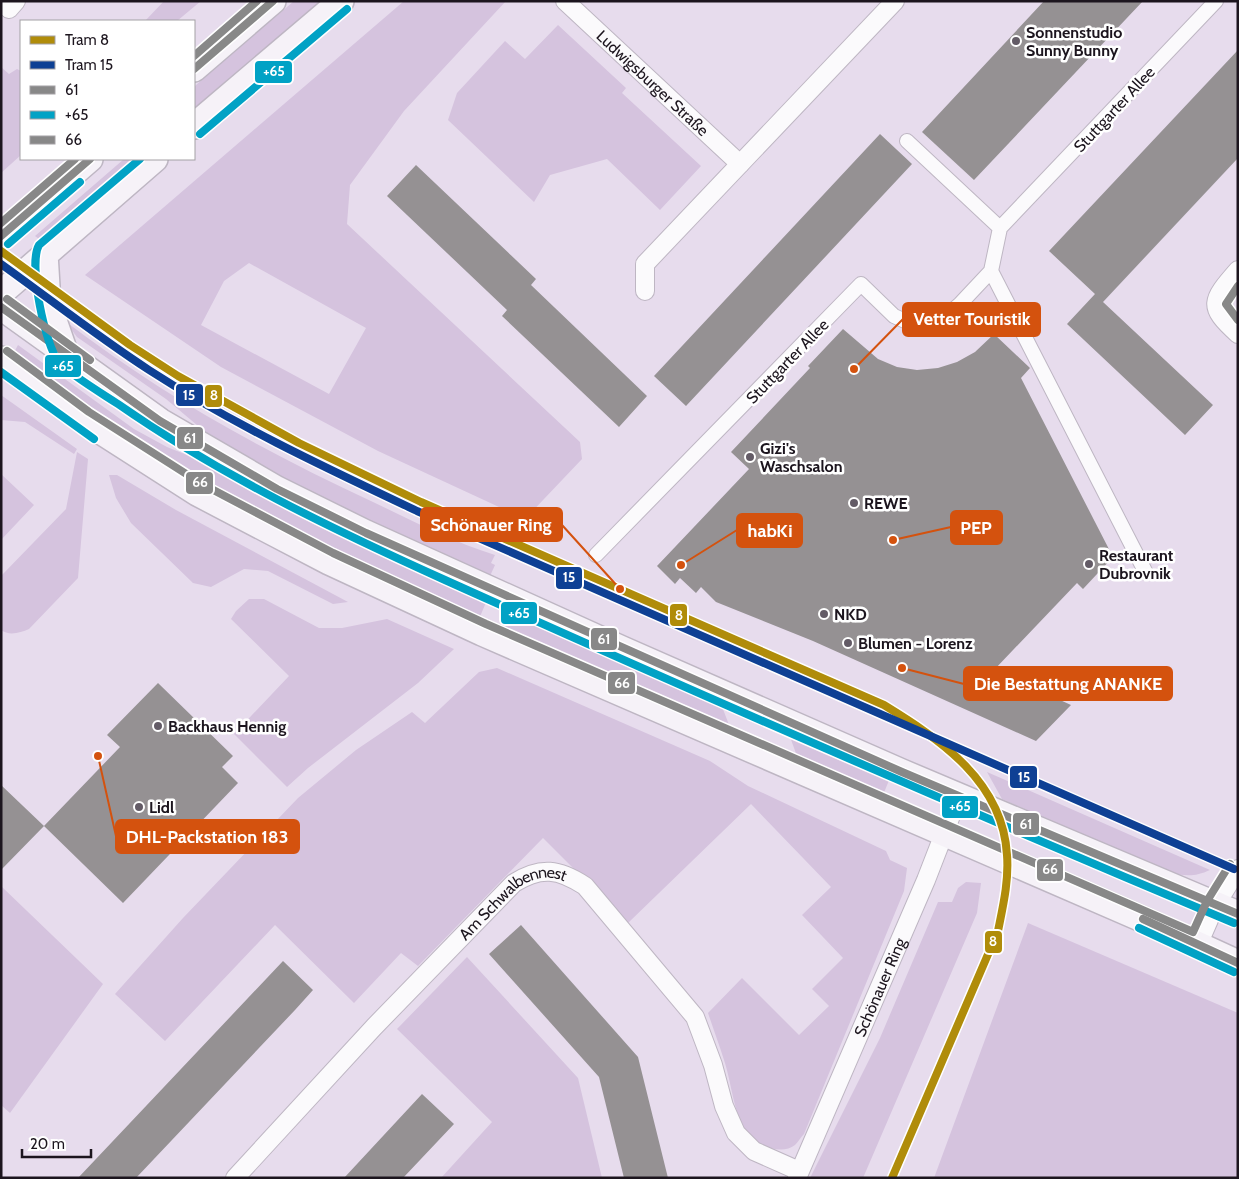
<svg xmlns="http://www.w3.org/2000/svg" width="1239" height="1179" font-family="Cabin,sans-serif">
<rect width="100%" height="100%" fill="#e7dced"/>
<path fill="#d5c3de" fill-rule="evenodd" d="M164,1H201L177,21H145Z
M294,1H326L194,114V88L196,85Z
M404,1H506L404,111L350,185L347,224L580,442L582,459L525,519L378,451L221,367L85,275ZM249,263L366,328L329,394L201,325L224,281Z
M558,25L626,88L622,93L701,166L660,210L607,159L550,175L534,202L448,120L457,93L505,41L525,59Z
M1,67L9,74L17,69L21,71V155L1,173Z
M124,159H141L43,242L35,236Z
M65,321C160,394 265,452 373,502C413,521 453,542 495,555L491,563L495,565L490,576L413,542L267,471L210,436L166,399L77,337Z
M18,345L134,429L167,447L202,461L263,495L487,600L479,619L284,529L147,450L12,356Z
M1,395L77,449L74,454L25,422L1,420Z
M77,452L88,459L78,578L29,629C20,633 9,636 1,630V576L66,509Z
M1,474L34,505L1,540Z
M109,475H117L176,510L348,602L333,604L268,571L244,569L211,587L193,583L131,523L116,498Z
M249,599H264L319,628H342L387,619L454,649L418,683L308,768L287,787L234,734L289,676L231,619L236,611Z
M507,609L721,704L731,730L499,627Z
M497,668L710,761L748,786L886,851L890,860L907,868L904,891L804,1134C801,1137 798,1142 795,1145C781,1156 757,1145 747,1133C734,1116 731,1080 724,1060C719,1044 713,1028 708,1013L742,978L799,1035L829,1006L812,989L843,958L802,915L831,887L751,804L628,923L543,838L418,966L401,953L354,1003L275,925L165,1041L115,994L183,918L298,798L356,750L412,712L425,723L479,672Z
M789,734L890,778L883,795L798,759Z
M987,772L1210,870C1195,877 1186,876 1171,873L1002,799Z
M966,882L981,883L977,913L863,1178H810L880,1038L938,902H952L958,888Z
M1,886L103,984L10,1113L1,1105Z
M1028,923L1238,1013V1178H934Z
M467,957L578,1078L602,1178H441L492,1122L397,1029Z"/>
<path fill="#959193" d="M1044,1H1143L974,180L922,132Z
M1238,50V158L1103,302L1213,405L1185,435L1067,324L1095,294L1049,251Z
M880,134L912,164L686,406L654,376Z
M416,165L536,279L531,285L647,396L619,427L502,316L507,310L387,196Z
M843,329L878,359L897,367L917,370L938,368L957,362L975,352L994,334L1030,368L1021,378L1113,557L1083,589L1077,583L994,670L1071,705L1036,741L813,641L716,602L701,587L696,593L680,578L675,584L657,566L749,469L731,452L810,368L808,366Z
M158,683L233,756L222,767L238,783L123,903L44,826L120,747L107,735Z
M1,785L44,826L1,870Z
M521,925L638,1057L668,1178H624L599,1077L489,954Z
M283,961L313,990L295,1010L136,1178H78Z
M422,1094L454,1124L403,1178H344Z"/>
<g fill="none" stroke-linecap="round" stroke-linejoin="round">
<defs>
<path id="pedestrian" d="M907,141L1000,228
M991,271L1146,573
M596,555L861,284L894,316L914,325L939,322L960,304L991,271L1000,228L1216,1"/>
<g id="minor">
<path d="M2,1L9,9L16,1"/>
<path id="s1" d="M565,1L740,164"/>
<path d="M1238,270C1211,301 1207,306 1238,334"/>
<path d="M645,291V264L895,1"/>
<path d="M1198,945L1215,906L1238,869"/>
<path id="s2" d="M235,1178L374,1027L514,883C541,866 559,869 585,886L695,1017L713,1065L724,1106L736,1133L754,1151L799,1171"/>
<path id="s3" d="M797,1178L926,880L959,795"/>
</g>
<path id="secondary" d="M194,69L273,1
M194,126L341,1
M1,236L90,159
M45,253L48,303L66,355
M1,293L155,159
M1,307L160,421L277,489L366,533L622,649L902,772L1238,914
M1,359L83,420L197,493L329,562L482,633L1151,923L1238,963"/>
</defs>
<use href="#pedestrian" stroke="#beb6c3" stroke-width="16"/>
<use href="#minor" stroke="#beb6c3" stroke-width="20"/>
<use href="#secondary" stroke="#beb6c3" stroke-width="28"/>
<use href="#pedestrian" stroke="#fbfafc" stroke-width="14"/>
<use href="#minor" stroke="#fbfafc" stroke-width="18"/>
<use href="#secondary" stroke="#f6f2f8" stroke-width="25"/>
<defs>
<path id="bus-1" d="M194,69L273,1
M1,236L90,159
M1,307L160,421L277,489L366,533L902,772L1238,914
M1143,919L1238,963"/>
<path id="bus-2" d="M200,134L347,9
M140,159L39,245C28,264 45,346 59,362C69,374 103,394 118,404C220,475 332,529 445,580C707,698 970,812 1234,923
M8,244L80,182
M1,372L94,439
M1139,928L1234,972"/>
<path id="bus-3" d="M194,56L257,1
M1,223L75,159
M1238,286L1226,304L1238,320
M7,299L90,360
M7,351L89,412L202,484L333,553L486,624L1193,932L1207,901L1230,864"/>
</defs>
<use href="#bus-1" stroke="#fff" stroke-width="11"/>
<use href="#bus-2" stroke="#fff" stroke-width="11"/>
<use href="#bus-3" stroke="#fff" stroke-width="11"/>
<use href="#bus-1" stroke="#888" stroke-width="8"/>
<use href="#bus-2" stroke="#01a2c5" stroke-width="8"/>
<use href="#bus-3" stroke="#888" stroke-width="8"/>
<defs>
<path id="tram-1" d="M1,251L130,345L178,376L299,443L421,502L884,705C941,740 1003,782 1007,855C1009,881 1003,906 998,931L892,1178"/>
<path id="tram-2" d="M1,264C50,299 98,337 149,370C234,425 326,468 417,511L1234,869"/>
</defs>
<use href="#tram-1" stroke="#fff" stroke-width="11"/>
<use href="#tram-2" stroke="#fff" stroke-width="11"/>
<use href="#tram-1" stroke="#b08c0a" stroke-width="8"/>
<use href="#tram-2" stroke="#0e4094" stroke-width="8"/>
</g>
<g fill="#635b66" stroke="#fff" stroke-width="2">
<circle cx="1016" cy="41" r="5"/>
<circle cx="750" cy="457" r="5"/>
<circle cx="854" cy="503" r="5"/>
<circle cx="1089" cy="564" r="5"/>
<circle cx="824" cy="614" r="5"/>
<circle cx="848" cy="643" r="5"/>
<circle cx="158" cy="726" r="5"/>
<circle cx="139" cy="807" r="5"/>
</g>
<g text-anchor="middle" stroke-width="5" stroke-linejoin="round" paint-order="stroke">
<g font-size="16" font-weight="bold" fill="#1c151e" stroke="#fff" text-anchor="start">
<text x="1026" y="38">Sonnenstudio<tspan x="1026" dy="18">Sunny Bunny</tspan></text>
<text x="760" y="454">Gizi's<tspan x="760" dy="18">Waschsalon</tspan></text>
<text x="864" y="509">REWE</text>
<text x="1099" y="561">Restaurant<tspan x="1099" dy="18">Dubrovnik</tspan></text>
<text x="834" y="620">NKD</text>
<text x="858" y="649">Blumen - Lorenz</text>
<text x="168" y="732">Backhaus Hennig</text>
<text x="149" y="813">Lidl</text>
</g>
<g font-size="16" fill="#1c151e" stroke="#fff">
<text dy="6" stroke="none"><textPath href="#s1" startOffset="120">Ludwigsburger Straße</textPath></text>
<text transform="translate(1114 109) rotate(-47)" y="6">Stuttgarter Allee</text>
<text transform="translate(787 361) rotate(-46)" y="6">Stuttgarter Allee</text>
<text dy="6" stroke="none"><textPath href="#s2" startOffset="396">Am Schwalbennest</textPath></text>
<text dy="6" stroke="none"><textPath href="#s3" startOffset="208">Schönauer Ring</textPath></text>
</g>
</g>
<path fill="none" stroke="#d4520e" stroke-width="2" d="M854 369L903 319M620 589L562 525M893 540L951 527M681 565L737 530M902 668L964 684M98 756L116 836"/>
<g fill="#d4520e" stroke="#fff" stroke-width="2">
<circle cx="854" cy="369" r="5"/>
<circle cx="620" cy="589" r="5"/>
<circle cx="893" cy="540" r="5"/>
<circle cx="681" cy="565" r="5"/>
<circle cx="902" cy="668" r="5"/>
<circle cx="98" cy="756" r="5"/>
</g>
<g fill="#d4520e" stroke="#d4520e" stroke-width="2">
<rect x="903" y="303" width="137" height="33" rx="5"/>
<rect x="421" y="508" width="141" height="33" rx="5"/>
<rect x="951" y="511" width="51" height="33" rx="5"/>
<rect x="737" y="514" width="65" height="33" rx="5"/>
<rect x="964" y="667" width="208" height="33" rx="5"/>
<rect x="116" y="820" width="183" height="33" rx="5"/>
</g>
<g font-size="18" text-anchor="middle" font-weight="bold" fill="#fff">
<text x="972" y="325">Vetter Touristik</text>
<text x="491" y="531">Schönauer Ring</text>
<text x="976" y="534">PEP</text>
<text x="770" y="537">habKi</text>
<text x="1068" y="690">Die Bestattung ANANKE</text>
<text x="207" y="843">DHL-Packstation 183</text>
</g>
<g stroke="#fff" stroke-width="2">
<rect x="254" y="60" width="39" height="24" rx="5" fill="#01a2c5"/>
<rect x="44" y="354" width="38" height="24" rx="5" fill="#01a2c5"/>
<rect x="175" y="383" width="29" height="24" rx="5" fill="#0e4094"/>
<rect x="204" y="384" width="19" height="24" rx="5" fill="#b08c0a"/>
<rect x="176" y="426" width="28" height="24" rx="5" fill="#888"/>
<rect x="185" y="471" width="29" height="24" rx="5" fill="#888"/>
<rect x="555" y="566" width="28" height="24" rx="5" fill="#0e4094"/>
<rect x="500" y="601" width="38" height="24" rx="5" fill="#01a2c5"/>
<rect x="669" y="603" width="19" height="24" rx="5" fill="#b08c0a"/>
<rect x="590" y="627" width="28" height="24" rx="5" fill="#888"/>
<rect x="607" y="671" width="29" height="24" rx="5" fill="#888"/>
<rect x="1009" y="765" width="29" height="24" rx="5" fill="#0e4094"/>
<rect x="941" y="795" width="38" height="24" rx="5" fill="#01a2c5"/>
<rect x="1012" y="812" width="28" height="24" rx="5" fill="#888"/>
<rect x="1036" y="858" width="28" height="24" rx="5" fill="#888"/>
<rect x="984" y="930" width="19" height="24" rx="5" fill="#b08c0a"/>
</g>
<g font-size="14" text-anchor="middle" font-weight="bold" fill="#fff">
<text x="274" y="76">+65</text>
<text x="63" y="371">+65</text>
<text x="189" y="400">15</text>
<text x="214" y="400">8</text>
<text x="190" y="443">61</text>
<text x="200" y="487">66</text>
<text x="569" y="582">15</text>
<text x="519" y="618">+65</text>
<text x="679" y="620">8</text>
<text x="604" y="644">61</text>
<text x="622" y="688">66</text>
<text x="1024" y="782">15</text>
<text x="960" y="811">+65</text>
<text x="1026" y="829">61</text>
<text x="1050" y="874">66</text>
<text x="993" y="946">8</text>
</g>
<rect width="1239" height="1179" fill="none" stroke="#1c151e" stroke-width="5"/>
<rect x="20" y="20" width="175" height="140" fill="#ffffff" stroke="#a4a1a5"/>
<rect x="30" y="36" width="25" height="8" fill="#b08c0a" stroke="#a4a1a5"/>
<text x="65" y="45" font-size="15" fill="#1c151e">Tram 8</text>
<rect x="30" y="61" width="25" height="8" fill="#0e4094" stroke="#a4a1a5"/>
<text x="65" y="70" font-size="15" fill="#1c151e">Tram 15</text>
<rect x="30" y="86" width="25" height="8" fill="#888888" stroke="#a4a1a5"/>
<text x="65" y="95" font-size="15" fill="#1c151e">61</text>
<rect x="30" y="111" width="25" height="8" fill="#01a2c5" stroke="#a4a1a5"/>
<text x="65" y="120" font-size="15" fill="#1c151e">+65</text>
<rect x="30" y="136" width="25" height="8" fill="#888888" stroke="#a4a1a5"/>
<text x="65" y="145" font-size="15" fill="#1c151e">66</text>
<path d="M22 1149v8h69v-8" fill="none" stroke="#1c151e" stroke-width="2.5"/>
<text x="30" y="1149" font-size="15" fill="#1c151e" stroke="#ffffff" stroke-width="4" paint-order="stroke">20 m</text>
</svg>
